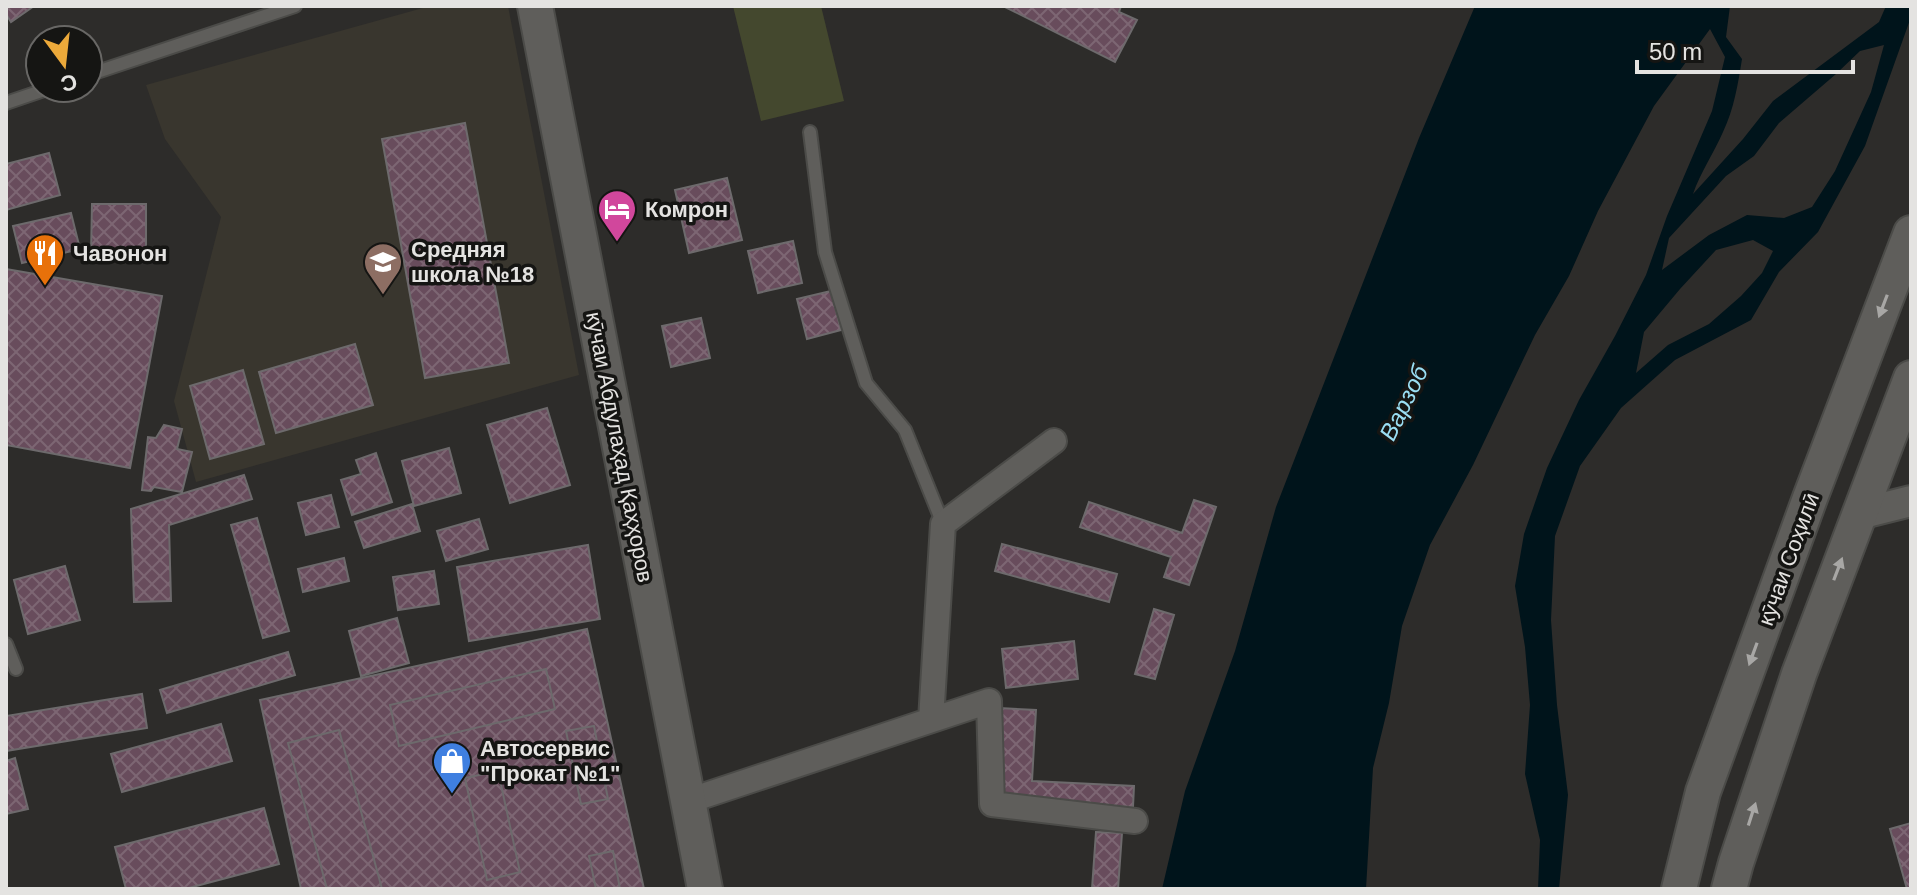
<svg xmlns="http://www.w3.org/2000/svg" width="1917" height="895" font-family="Arial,sans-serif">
<defs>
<pattern id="building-cross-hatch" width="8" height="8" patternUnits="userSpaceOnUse" patternTransform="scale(2)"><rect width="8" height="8" fill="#684c5c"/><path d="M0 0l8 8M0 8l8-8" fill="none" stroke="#7d6673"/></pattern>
</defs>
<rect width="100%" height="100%" fill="#2d2c2a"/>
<path fill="#39362e" d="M430,6H508L579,375L196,482L174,401L221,217L165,139L146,85Z"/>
<path fill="#44482e" d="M733,6H821L844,101L761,121Z"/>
<path fill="#00141b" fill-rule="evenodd" d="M1475,6H1730L1726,37L1742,59C1738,84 1734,109 1723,132C1714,153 1700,173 1693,194L1743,139L1773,101L1879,22L1886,6H1911V17L1865,146L1818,232L1779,272L1751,320L1675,360L1621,408L1580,466L1555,536L1551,620L1557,705L1568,795L1559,889H1538L1540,840L1525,774L1530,705L1525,647L1515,586L1524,534L1547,468L1579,400L1615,336L1646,275L1667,216L1712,111L1725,57L1710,29L1654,106L1598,211L1569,276L1535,335L1473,465L1430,545L1402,626L1389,703L1373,768L1366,889H1162L1185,791L1235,651L1276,507L1419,138ZM1884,45L1871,92L1835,171L1812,207L1784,218L1747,215L1709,235L1662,270L1669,238L1726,176L1754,156L1779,123L1836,74L1860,51ZM1753,240L1773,251L1762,273L1741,296L1709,324L1668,345L1636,373L1644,332L1680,289L1716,250Z"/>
<path fill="url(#building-cross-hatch)" stroke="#6d6a6c" stroke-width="2" d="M6,6H34L11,22L6,14Z
M1003,6H1121L1119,12L1137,20L1115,62Z
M465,123L509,363L425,378L382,139Z
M49,153L60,195L6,210V164Z
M727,178L742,240L689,253L675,190Z
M92,204H146V255H91Z
M71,213L80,249L22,263L13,226Z
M793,241L802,283L758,293L748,251Z
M6,269L162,296L130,468L6,445Z
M831,291L841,330L807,339L797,299Z
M701,318L710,358L671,367L662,326Z
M355,344L373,405L276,433L259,372Z
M243,370L264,444L210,459L190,386Z
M547,408L570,485L510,503L487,425Z
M164,425L182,429L177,449L192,452L182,492L154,487L151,491L142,490L148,437L156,438Z
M449,448L461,493L414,506L402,461Z
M376,453L392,502L352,515L341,480L361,474L356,460Z
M244,475L252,499L169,525L171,601L134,602L131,509Z
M331,495L339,527L306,535L298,503Z
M1194,500L1216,507L1189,585L1164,577L1171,557L1080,527L1089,502L1182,533Z
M412,504L420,531L364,548L355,522Z
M257,518L289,631L263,638L231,525Z
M479,519L488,549L446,561L437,531Z
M1002,544L1117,574L1109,602L995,571Z
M588,545L600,619L469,641L457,567Z
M344,558L349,581L303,592L298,569Z
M65,566L80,620L28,634L14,580Z
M434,571L439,604L398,610L393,577Z
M1154,609L1174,615L1155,679L1135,674Z
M397,618L409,663L361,676L349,631Z
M587,629L644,889H301L260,700Z
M1074,641L1078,679L1006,688L1002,649Z
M288,652L295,675L167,713L160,690Z
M546,669L555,709L399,746L390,705Z
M142,694L147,728L6,751V716Z
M999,708L1036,710L1032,781L1134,786L1133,807L995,800Z
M221,724L232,761L122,792L111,754Z
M594,726L608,799L581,804L566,731Z
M339,730L382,889H327L288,743Z
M15,758L28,809L6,814V761Z
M498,771L520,872L487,880L465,778Z
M264,808L279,864L185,889H126L115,847Z
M1911,823V889H1907L1890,829Z
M1096,832L1122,833L1118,889H1092Z
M613,851L620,889H596L589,856Z"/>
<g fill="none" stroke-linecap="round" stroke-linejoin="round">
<defs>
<path id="service" d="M88,75L295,6
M6,103L50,88
M810,132L825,252L866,383L905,430L943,524
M6,644L16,669"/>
<path id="minor" d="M931,720L943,524L1054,441
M688,801L989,701L992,804L1135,821"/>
<path id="tertiary" d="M1859,514L1911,501"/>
<path id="secondary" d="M535,6L705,889
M1679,889L1703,792L1810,498L1911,233
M1729,889L1736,863L1799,674L1911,378"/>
</defs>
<use href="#service" stroke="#4b4b48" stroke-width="16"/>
<use href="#minor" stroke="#4b4b48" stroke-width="28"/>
<use href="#tertiary" stroke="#4b4b48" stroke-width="34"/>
<use href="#secondary" stroke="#4b4b48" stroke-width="38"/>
<use href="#service" stroke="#5f5e5b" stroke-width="12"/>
<use href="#minor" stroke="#5f5e5b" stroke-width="24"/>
<use href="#tertiary" stroke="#5f5e5b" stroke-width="30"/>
<use href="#secondary" stroke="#5f5e5b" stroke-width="34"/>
</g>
<defs><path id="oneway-solid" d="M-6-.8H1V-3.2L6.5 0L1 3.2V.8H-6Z" transform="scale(2)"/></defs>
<g fill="#a8a7a5">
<use href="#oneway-solid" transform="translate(1883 306) rotate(111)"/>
<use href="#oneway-solid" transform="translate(1838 569) rotate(-69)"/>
<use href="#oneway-solid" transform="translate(1753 654) rotate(110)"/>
<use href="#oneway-solid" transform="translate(1752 814) rotate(-72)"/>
</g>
<defs>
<symbol id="hotel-pin" viewBox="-11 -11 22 30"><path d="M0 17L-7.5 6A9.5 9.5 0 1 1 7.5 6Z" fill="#d1479c" stroke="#151513"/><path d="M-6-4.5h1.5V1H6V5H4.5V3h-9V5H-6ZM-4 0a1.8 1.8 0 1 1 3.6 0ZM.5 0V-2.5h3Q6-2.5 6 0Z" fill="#fff"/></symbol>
<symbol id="restaurant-pin" viewBox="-11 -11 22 30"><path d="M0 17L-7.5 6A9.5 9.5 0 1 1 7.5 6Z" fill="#e8710a" stroke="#151513"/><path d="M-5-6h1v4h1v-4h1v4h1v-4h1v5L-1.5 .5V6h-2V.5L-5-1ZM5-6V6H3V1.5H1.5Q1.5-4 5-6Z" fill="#fff"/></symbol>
<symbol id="school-pin" viewBox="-11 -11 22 30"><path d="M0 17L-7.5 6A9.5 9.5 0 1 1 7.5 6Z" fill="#8d6e63" stroke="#151513"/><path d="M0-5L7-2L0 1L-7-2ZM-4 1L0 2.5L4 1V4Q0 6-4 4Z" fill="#fff"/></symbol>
<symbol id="shop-pin" viewBox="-11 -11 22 30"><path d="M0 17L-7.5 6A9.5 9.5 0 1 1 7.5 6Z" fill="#3f7fe0" stroke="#151513"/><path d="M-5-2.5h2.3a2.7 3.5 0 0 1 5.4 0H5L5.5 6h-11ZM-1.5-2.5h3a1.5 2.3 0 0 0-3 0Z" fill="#fff"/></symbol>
</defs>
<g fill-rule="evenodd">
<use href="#hotel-pin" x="595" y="187" width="44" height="60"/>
<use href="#restaurant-pin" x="23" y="231" width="44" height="60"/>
<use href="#school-pin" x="361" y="240" width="44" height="60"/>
<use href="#shop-pin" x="430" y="739" width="44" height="60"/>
</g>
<g text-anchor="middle" stroke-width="7" stroke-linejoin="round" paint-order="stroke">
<g font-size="22" font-weight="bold" fill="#e4e3e1" stroke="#151513" text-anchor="start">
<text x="645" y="217">Комрон</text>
<text x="411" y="257">Средняя<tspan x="411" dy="25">школа №18</tspan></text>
<text x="73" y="261">Чавонон</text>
<text x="480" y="756">Автосервис<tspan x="480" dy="25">"Прокат №1"</tspan></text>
</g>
<g font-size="22" fill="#e4e3e1" stroke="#151513">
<text transform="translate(620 447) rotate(79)" y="8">кӯчаи Абдулаҳад Қаҳҳоров</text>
<text transform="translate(1788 559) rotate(-70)" y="8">кӯчаи Соҳилӣ</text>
</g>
<g font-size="24" font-style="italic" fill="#9adef3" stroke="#151513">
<text transform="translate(1404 403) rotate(-64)" y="8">Варзоб</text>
</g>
</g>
<rect width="1917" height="895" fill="none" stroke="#e4e3e1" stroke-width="16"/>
<g transform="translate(64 64) rotate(165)"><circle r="38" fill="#151513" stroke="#686765" stroke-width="2"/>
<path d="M0-6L14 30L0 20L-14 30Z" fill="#eca93a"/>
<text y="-12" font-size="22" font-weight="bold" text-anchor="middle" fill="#e4e3e1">С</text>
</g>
<path d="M1637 60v12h216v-12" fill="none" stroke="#e4e3e1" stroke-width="4"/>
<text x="1649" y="60" font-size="24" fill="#e4e3e1" stroke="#151513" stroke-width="6" paint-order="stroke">50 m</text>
</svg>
